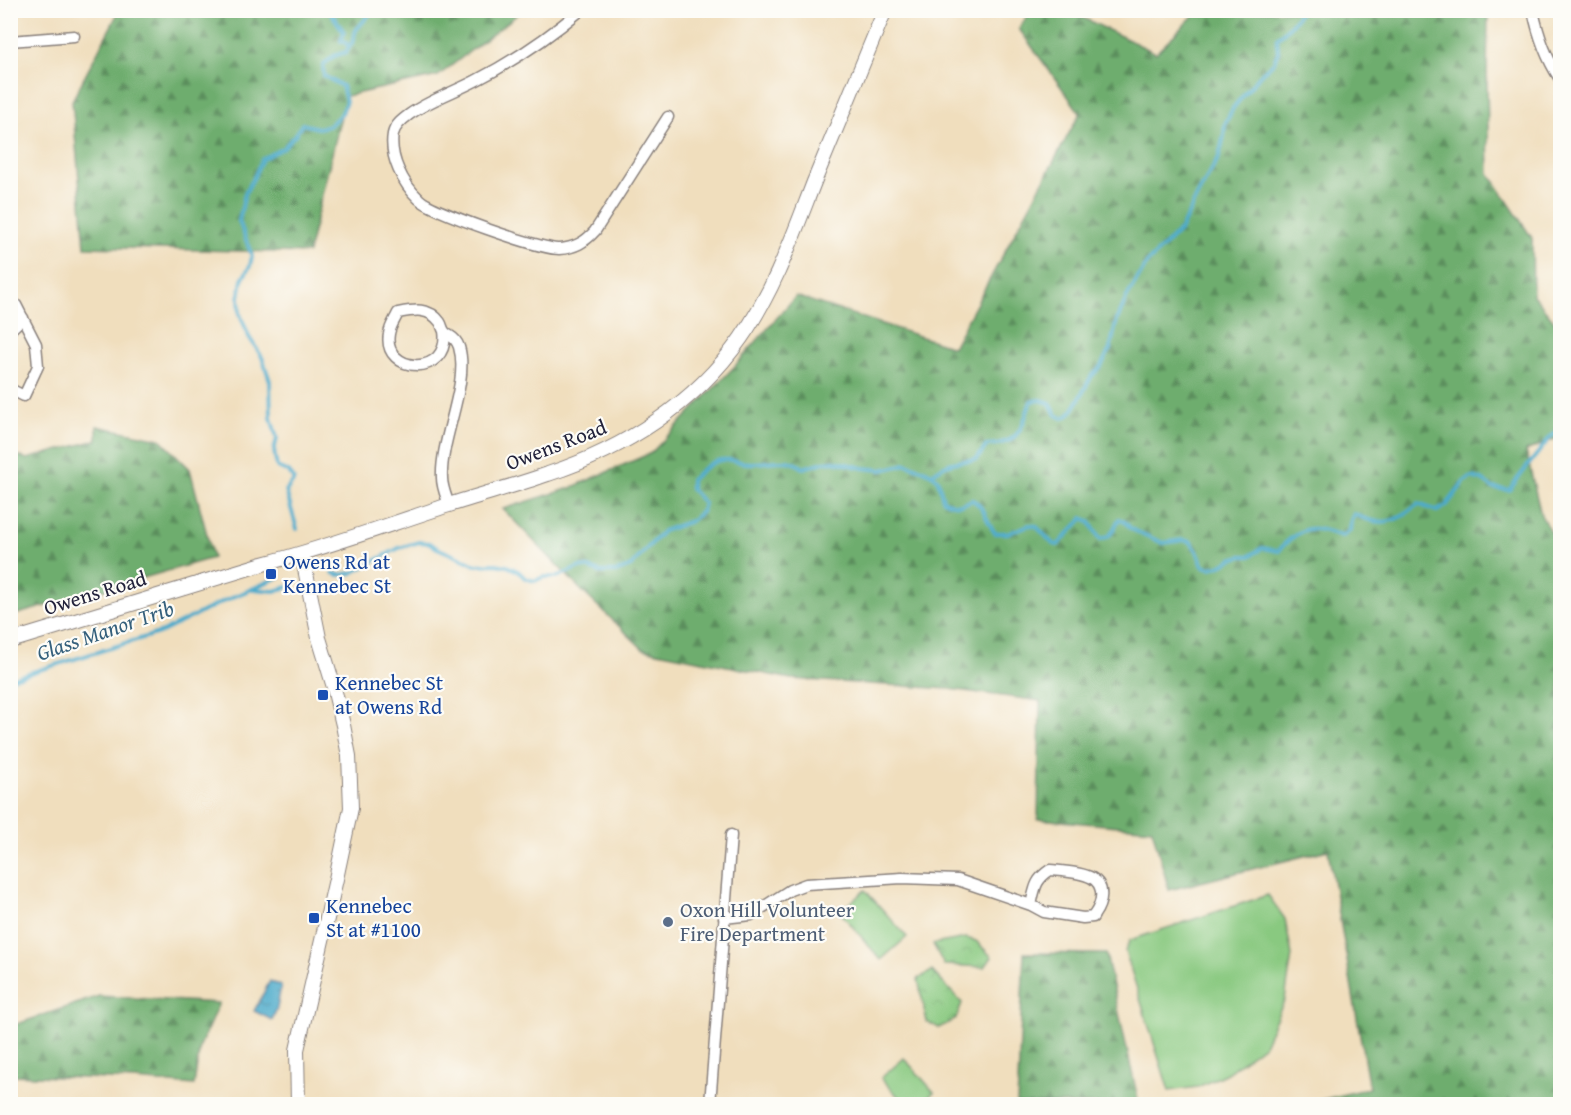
<svg xmlns="http://www.w3.org/2000/svg" width="1571" height="1115" font-family="'Gentium Book Plus',serif">
<defs>
<pattern id="forest-firs" width="22" height="20" patternUnits="userSpaceOnUse" patternTransform="scale(1.5)"><rect width="22" height="20" fill="#6ead6e"/><path d="M5 1l3.5 6h-7zM16 11l3.5 6h-7z" fill="#5a8c5c"/></pattern>
<pattern id="park-crowns" width="20" height="18" patternUnits="userSpaceOnUse" patternTransform="scale(1.5)"><rect width="20" height="18" fill="#89c980"/><path d="M2 6a3 3 0 1 1 6 0M12 15a3 3 0 1 1 6 0" fill="none" stroke="#76ac70"/></pattern>
<pattern id="water-ripples" width="26" height="14" patternUnits="userSpaceOnUse" patternTransform="scale(1.5)"><rect width="26" height="14" fill="#4dabcb"/><path d="M2 4q2-2 4 0t4 0M15 11q2-2 4 0t4 0" fill="none" stroke="#408ba6"/></pattern>
</defs>
<rect width="100%" height="100%" fill="#fdfcf7"/>
<filter id="ink" filterUnits="userSpaceOnUse"><feTurbulence type="fractalNoise" baseFrequency=".0167" numOctaves="2"/><feDisplacementMap in="SourceGraphic" scale="12" xChannelSelector="R" yChannelSelector="G"/><feConvolveMatrix kernelMatrix="1 2 1 2 8 2 1 2 1" color-interpolation-filters="sRGB"/></filter>
<filter id="wash" filterUnits="userSpaceOnUse"><feTurbulence type="fractalNoise" baseFrequency=".008" numOctaves="4" result="noise"/><feDisplacementMap in="SourceGraphic" scale="24" xChannelSelector="R" yChannelSelector="G"/><feGaussianBlur stdDeviation="1.35" result="paint"/><feColorMatrix in="noise" values="0 0 0 0 0 0 0 0 0 0 0 0 0 0 0 0 0 1.4 0 .05"/><feComposite in="paint" operator="in"/></filter>
<g filter="url(#wash)">
<rect width="100%" height="100%" fill="#f0debd"/>
<path fill="url(#forest-firs)" stroke="#486854" stroke-width="1.5" d="M119,11V10L522,11L438,76L346,96L308,253L85,247L72,101Z
M1300,11L1305,13L1306,10L1488,11L1487,85L1489,173L1532,238L1533,295L1560,328V437L1526,451L1541,515L1560,550V1104H1305L1369,1088L1328,850L1169,890L1152,829L1038,819L1040,701L949,689L791,679L643,649L583,592L503,509L570,488L651,453L734,367L796,296L953,347L1080,113L1019,29L1030,11H1069L1156,53L1198,11Z
M97,426L160,439L190,469L213,558L11,616V453L27,459L97,440Z
M1024,953L1106,954L1139,1104H1140H1017Z
M99,996L219,1003L200,1046L194,1085L134,1080L11,1075V1026Z"/>
<path fill="url(#park-crowns)" stroke="#56765e" stroke-width="1.5" d="M966,938L976,941L992,957L985,967L944,965L933,944Z
M932,971L962,1003L956,1019L939,1028L927,1022L918,979Z"/>
<path fill="#89c980" stroke="#56765e" stroke-width="1.5" d="M865,890L907,937L881,960L840,912Z
M1268,895L1285,919L1292,955L1285,999L1264,1045L1227,1073L1198,1087L1169,1091L1125,951L1130,940Z
M904,1058L934,1092L921,1104H905L881,1078Z"/>
<path fill="url(#water-ripples)" stroke="#386683" stroke-width="1.5" d="M270,981L281,986L277,1008L272,1020L254,1011Z"/>
<g fill="none" stroke-linecap="round" stroke-linejoin="round">
<path stroke="#4dabcb" stroke-width="4" d="M329,10L344,32L341,41L346,43L349,48
M932,474C950,460 956,463 977,459L987,445C1020,444 1021,429 1031,401L1041,400L1050,403L1056,415L1063,418L1070,414L1077,403L1091,377L1101,366L1110,349L1117,320L1127,297L1147,263L1181,229L1198,194L1219,157L1224,135L1225,124L1233,108L1259,76L1274,62L1278,52L1277,38C1287,30 1295,22 1301,10
M297,529L286,491L294,480L289,472L277,467L274,451L277,438L271,418L270,381L262,357L249,337L240,314L239,297L242,280L250,266L252,256L239,221L245,193L254,177L262,159L283,148L295,135L302,124L318,128L329,126L342,113L346,101L342,86L324,76L323,65L334,56L346,52L352,43L356,30L373,10
M333,573L339,575L352,573L399,548L419,542L430,543L437,548L467,561L475,565L496,564L507,566L518,571L525,578L535,581L543,577H557L580,567L589,568L600,572H616L631,566L663,531L691,521L702,511L704,503L691,489V480C699,473 706,464 717,461C730,457 737,463 749,463C768,464 787,455 803,468L824,462L834,461L863,468L882,470L906,464L922,469L932,474L938,480L943,500C954,506 961,506 972,500C983,504 987,522 995,533H1009L1029,525L1036,526L1053,544L1058,545L1083,518L1089,521L1100,539C1113,537 1113,529 1119,519L1125,522L1131,529L1163,543L1183,540L1191,542L1197,551L1203,566L1210,568L1219,566L1232,559L1242,556H1250L1262,548L1279,551C1283,545 1287,541 1293,537C1311,522 1323,531 1343,536L1350,530L1351,520L1354,514C1380,527 1396,524 1418,504L1437,511L1446,506L1465,481L1472,477L1482,480L1493,488L1509,490L1552,435L1560,433
M254,589L274,591L288,587
M10,679L162,632L224,601L279,577"/>
</g>
</g>
<g filter="url(#ink)">
<g fill="none" stroke-linecap="round" stroke-linejoin="round">
<defs>
<path id="minor" d="M581,10C549,37 512,62 475,81C454,92 430,100 410,114C403,119 395,125 393,134C389,157 403,184 419,199C432,212 540,249 559,249C575,248 585,242 595,231L668,117
M1533,10C1538,35 1546,58 1560,79
M10,41L74,36
M10,300L16,305L36,344L38,366L24,396L10,389
M10,330L23,318
M444,331C451,378 382,374 389,334C390,326 395,320 398,313C414,310 429,307 440,322C442,325 442,328 444,331C448,337 455,335 459,347C470,383 440,439 442,478C442,487 446,496 449,505
M724,918L751,915L790,890L806,884L902,878L958,880L1031,905L1044,912L1083,918L1093,917L1094,915C1102,904 1106,886 1092,878C1081,872 1062,871 1050,870C1035,880 1035,888 1031,905
M710,1104L731,835"/>
<path id="tertiary" d="M10,641L263,564C326,548 387,525 449,505C482,494 515,486 548,474C624,449 695,404 741,338C774,291 793,236 814,182C837,125 861,68 885,10
M298,1104L297,1050L336,879L351,808L349,756L343,725L333,684L319,638L302,554"/>
</defs>
<use href="#minor" stroke="#89807c" stroke-width="13"/>
<use href="#tertiary" stroke="#89807c" stroke-width="16"/>
<use href="#minor" stroke="#fff" stroke-width="10"/>
<use href="#tertiary" stroke="#fff" stroke-width="14"/>
</g>
</g>
<g fill="#1a4fb4" stroke="#fdfcf7" stroke-width="2">
<rect x="265" y="568" width="12" height="12" rx="3"/>
<rect x="317" y="689" width="12" height="12" rx="3"/>
<rect x="308" y="912" width="12" height="12" rx="3"/>
</g>
<circle fill="#5c6f8a" stroke="#fdfcf7" stroke-width="2" cx="668" cy="922" r="6"/>
<g text-anchor="middle" stroke-width="4.5" stroke-linejoin="round" paint-order="stroke">
<g font-size="21" fill="#22223b" stroke="#fdfcf7">
<text transform="translate(556 445) rotate(-21)" y="7">Owens Road</text>
<text transform="translate(95 593) rotate(-17)" y="7">Owens Road</text>
</g>
<g font-size="21" fill="#164399" stroke="#fdfcf7" text-anchor="start">
<text x="283" y="569">Owens Rd at<tspan x="283" dy="24">Kennebec St</tspan></text>
<text x="335" y="690">Kennebec St<tspan x="335" dy="24">at Owens Rd</tspan></text>
<text x="326" y="913">Kennebec<tspan x="326" dy="24">St at #1100</tspan></text>
</g>
<g font-size="21" fill="#4e5e75" stroke="#fdfcf7" text-anchor="start">
<text x="680" y="917">Oxon Hill Volunteer<tspan x="680" dy="24">Fire Department</tspan></text>
</g>
<g font-size="22" font-style="italic" fill="#35607c" stroke="#fdfcf7">
<text transform="translate(105 630) rotate(-19)" y="8">Glass Manor Trib</text>
</g>
</g>
<rect width="1571" height="1115" fill="none" stroke="#fdfcf7" stroke-width="36"/>
</svg>
